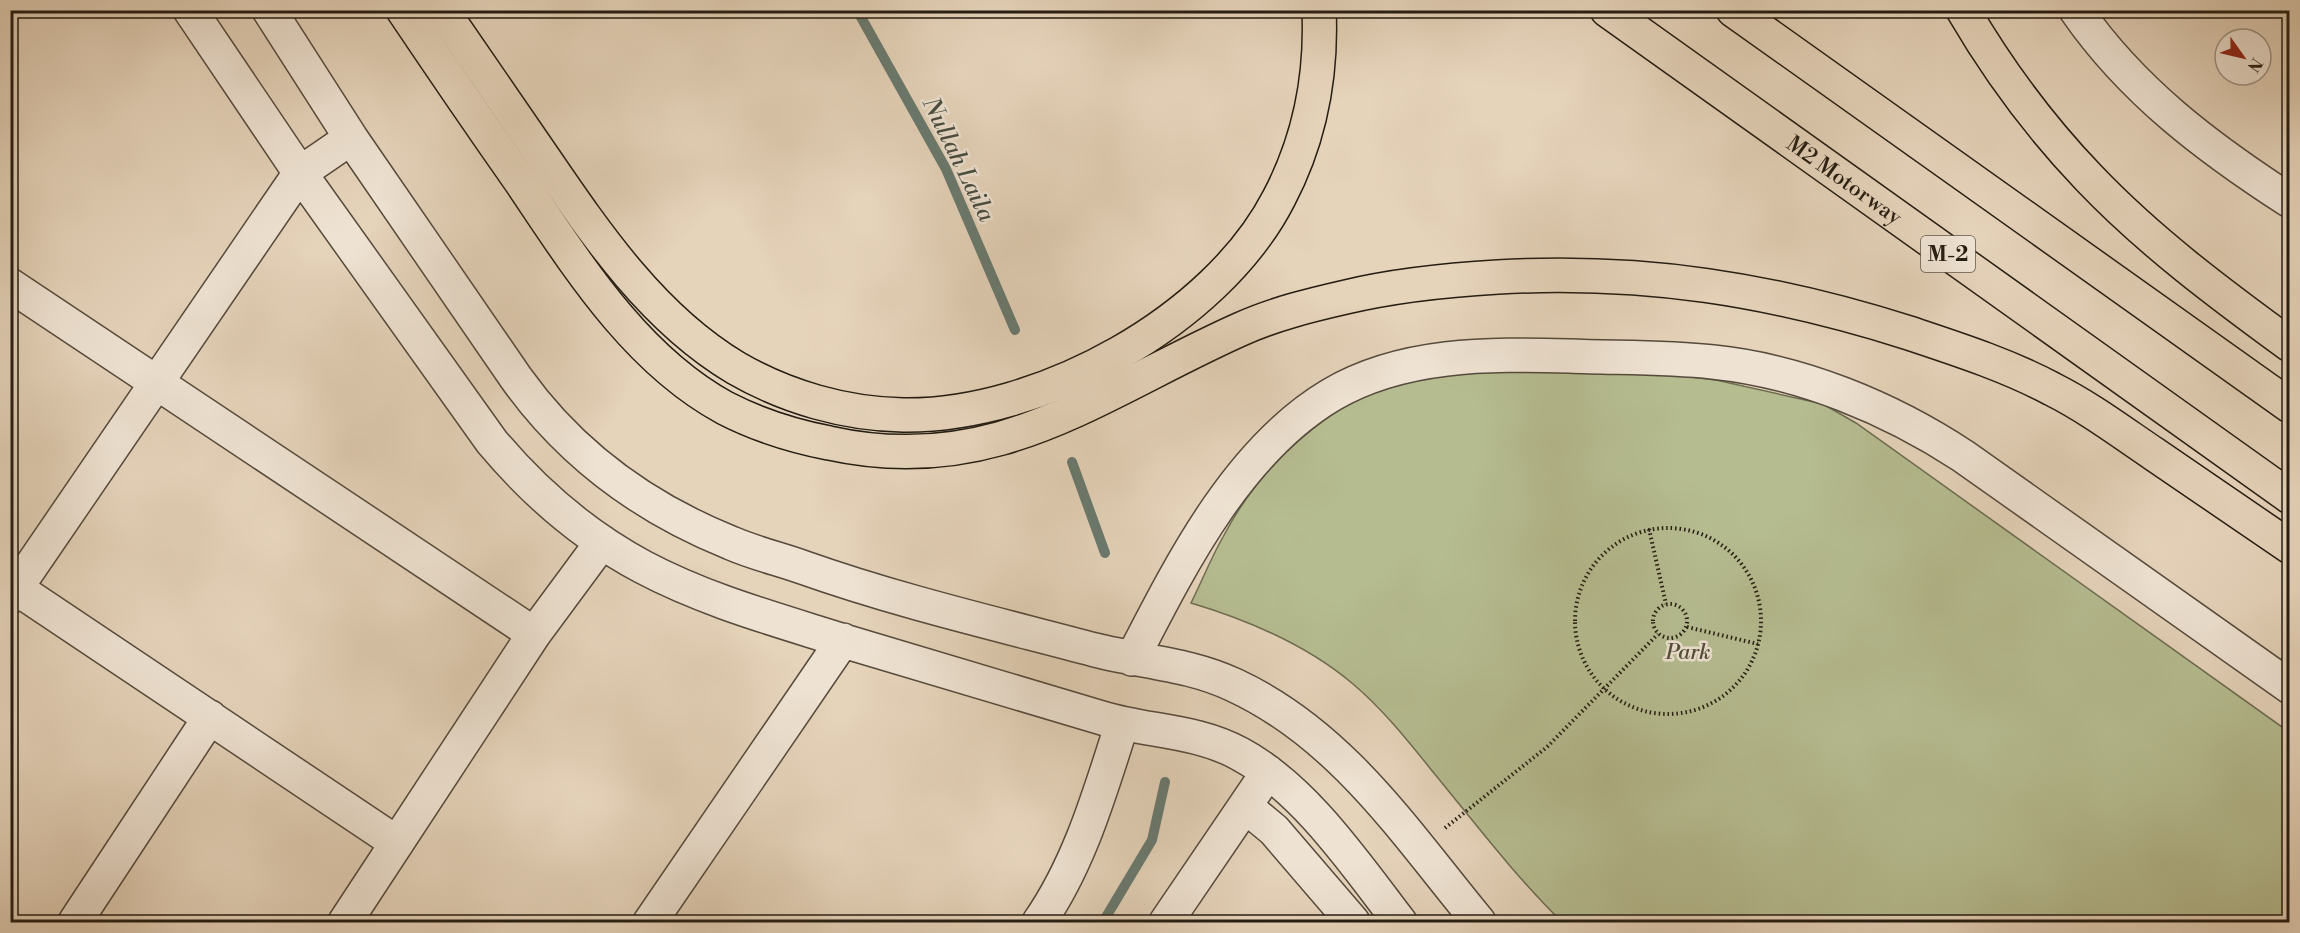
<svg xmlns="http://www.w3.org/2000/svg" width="2300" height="933" font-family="'Libre Bodoni',serif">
<rect width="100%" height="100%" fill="#e5d3ba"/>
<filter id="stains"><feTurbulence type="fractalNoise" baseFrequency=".00333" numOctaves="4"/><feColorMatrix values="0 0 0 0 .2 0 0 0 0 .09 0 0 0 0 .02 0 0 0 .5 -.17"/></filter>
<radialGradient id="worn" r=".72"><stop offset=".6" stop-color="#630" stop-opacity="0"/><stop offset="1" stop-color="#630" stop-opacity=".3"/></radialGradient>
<path fill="#b5bc90" stroke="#6d6c51" stroke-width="1.5" d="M1467,370L1647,372L1716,380L1823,404L1856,423L2289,732V922H1562C1517,878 1478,827 1438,778C1411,745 1385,711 1353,684C1307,645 1248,620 1191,603C1202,581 1211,558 1223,537C1259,467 1329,402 1404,380C1424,374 1447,373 1467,370Z"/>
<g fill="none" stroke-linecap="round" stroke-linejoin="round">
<path stroke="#697a70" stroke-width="10" d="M857,10L946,169L1015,330
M1072,462L1105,553
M1103,922L1152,840L1165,782"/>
<defs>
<path id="minor" d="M190,10L300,173L492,442C534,492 585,536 643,567C707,601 778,620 847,642C932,668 1017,693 1102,718C1148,732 1197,730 1240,754C1305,789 1356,865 1400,922
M269,10L351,138L516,378C571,455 644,508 731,543C754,553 779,559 802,567C898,601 997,624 1095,650C1142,662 1190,664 1234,685C1342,735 1406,834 1479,922
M2076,10C2132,91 2208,148 2290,201
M10,285L534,634
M10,584L397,843
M10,597L300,173L351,138
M1132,659C1180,566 1237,451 1331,395C1402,353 1488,354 1569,356C1617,358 1665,357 1713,362C1801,371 1890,408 1963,456L2290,687
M1245,806L1274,830L1353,922
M75,922L210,717
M345,922L534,634L602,542
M650,922L843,640
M1039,922C1080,863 1100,792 1122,724
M1166,922L1268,772"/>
<g id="motorway">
<path d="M403,10C442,68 481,125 521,182C577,265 635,359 725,408C758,425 793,436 829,443C996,480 1099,392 1241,329C1274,314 1311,305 1346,297C1396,285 1447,280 1498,277C1644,269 1770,289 1909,333C1957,349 2007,365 2052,389C2088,407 2120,431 2154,454C2199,485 2244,516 2290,547"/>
<path d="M442,10C475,58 508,106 541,154C595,233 652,318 736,368C786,397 845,414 903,415C1040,417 1216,321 1279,198C1310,139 1322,76 1319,10"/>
<path id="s1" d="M1607,10L2290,497"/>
<path d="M1733,10L2290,406"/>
<path d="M1963,10C1998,70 2041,128 2089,178C2149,241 2220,294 2290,345"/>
</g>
</defs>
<use href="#minor" stroke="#554a3c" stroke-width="36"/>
<use href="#motorway" stroke="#251d12" stroke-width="36"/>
<path stroke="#251d12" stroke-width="4" stroke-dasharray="1.5 3" stroke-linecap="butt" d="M1575 621a93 93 0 1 1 186 0a93 93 0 1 1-186 0Z
M1649,529L1666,604
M1653 621a17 17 0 1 1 34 0a17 17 0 1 1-34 0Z
M1687,627L1758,644
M1445,828L1547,747L1658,634"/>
<use href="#minor" stroke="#eee2d2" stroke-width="33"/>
<use href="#motorway" stroke="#e5d3ba" stroke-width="33"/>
</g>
<g text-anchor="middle" stroke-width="5" stroke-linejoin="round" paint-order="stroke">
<rect fill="#eee2d2" stroke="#61584c" stroke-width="1.5" x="1921" y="236" width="54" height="36" rx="4.5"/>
<g font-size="21" font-weight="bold" fill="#251d12">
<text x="1948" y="261">M-2</text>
</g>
<g font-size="22" fill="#251d12" stroke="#eee2d2">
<text dy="8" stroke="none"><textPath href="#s1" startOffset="292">M2 Motorway</textPath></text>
</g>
<g font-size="22" font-style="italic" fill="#504d38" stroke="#eee2d2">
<text x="1688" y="659">Park</text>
</g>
<g font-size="24" font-style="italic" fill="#474c41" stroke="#eee2d2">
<text transform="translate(959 159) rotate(64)" y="8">Nullah Laila</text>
</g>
</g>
<rect width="2300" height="933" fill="none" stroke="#e5d3ba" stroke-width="36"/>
<rect x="12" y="12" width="2276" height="909" fill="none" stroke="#251d12" stroke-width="3"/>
<rect x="18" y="18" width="2264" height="897" fill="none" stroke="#251d12" stroke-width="1.5"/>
<g transform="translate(2243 57) rotate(124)"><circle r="28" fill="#eee2d2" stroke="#9e9385" stroke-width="1.5"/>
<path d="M0-4.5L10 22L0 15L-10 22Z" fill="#8f2418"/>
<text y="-9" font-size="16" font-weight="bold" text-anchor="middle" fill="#251d12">N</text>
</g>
<rect width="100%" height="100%" filter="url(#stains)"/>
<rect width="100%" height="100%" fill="url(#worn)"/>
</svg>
